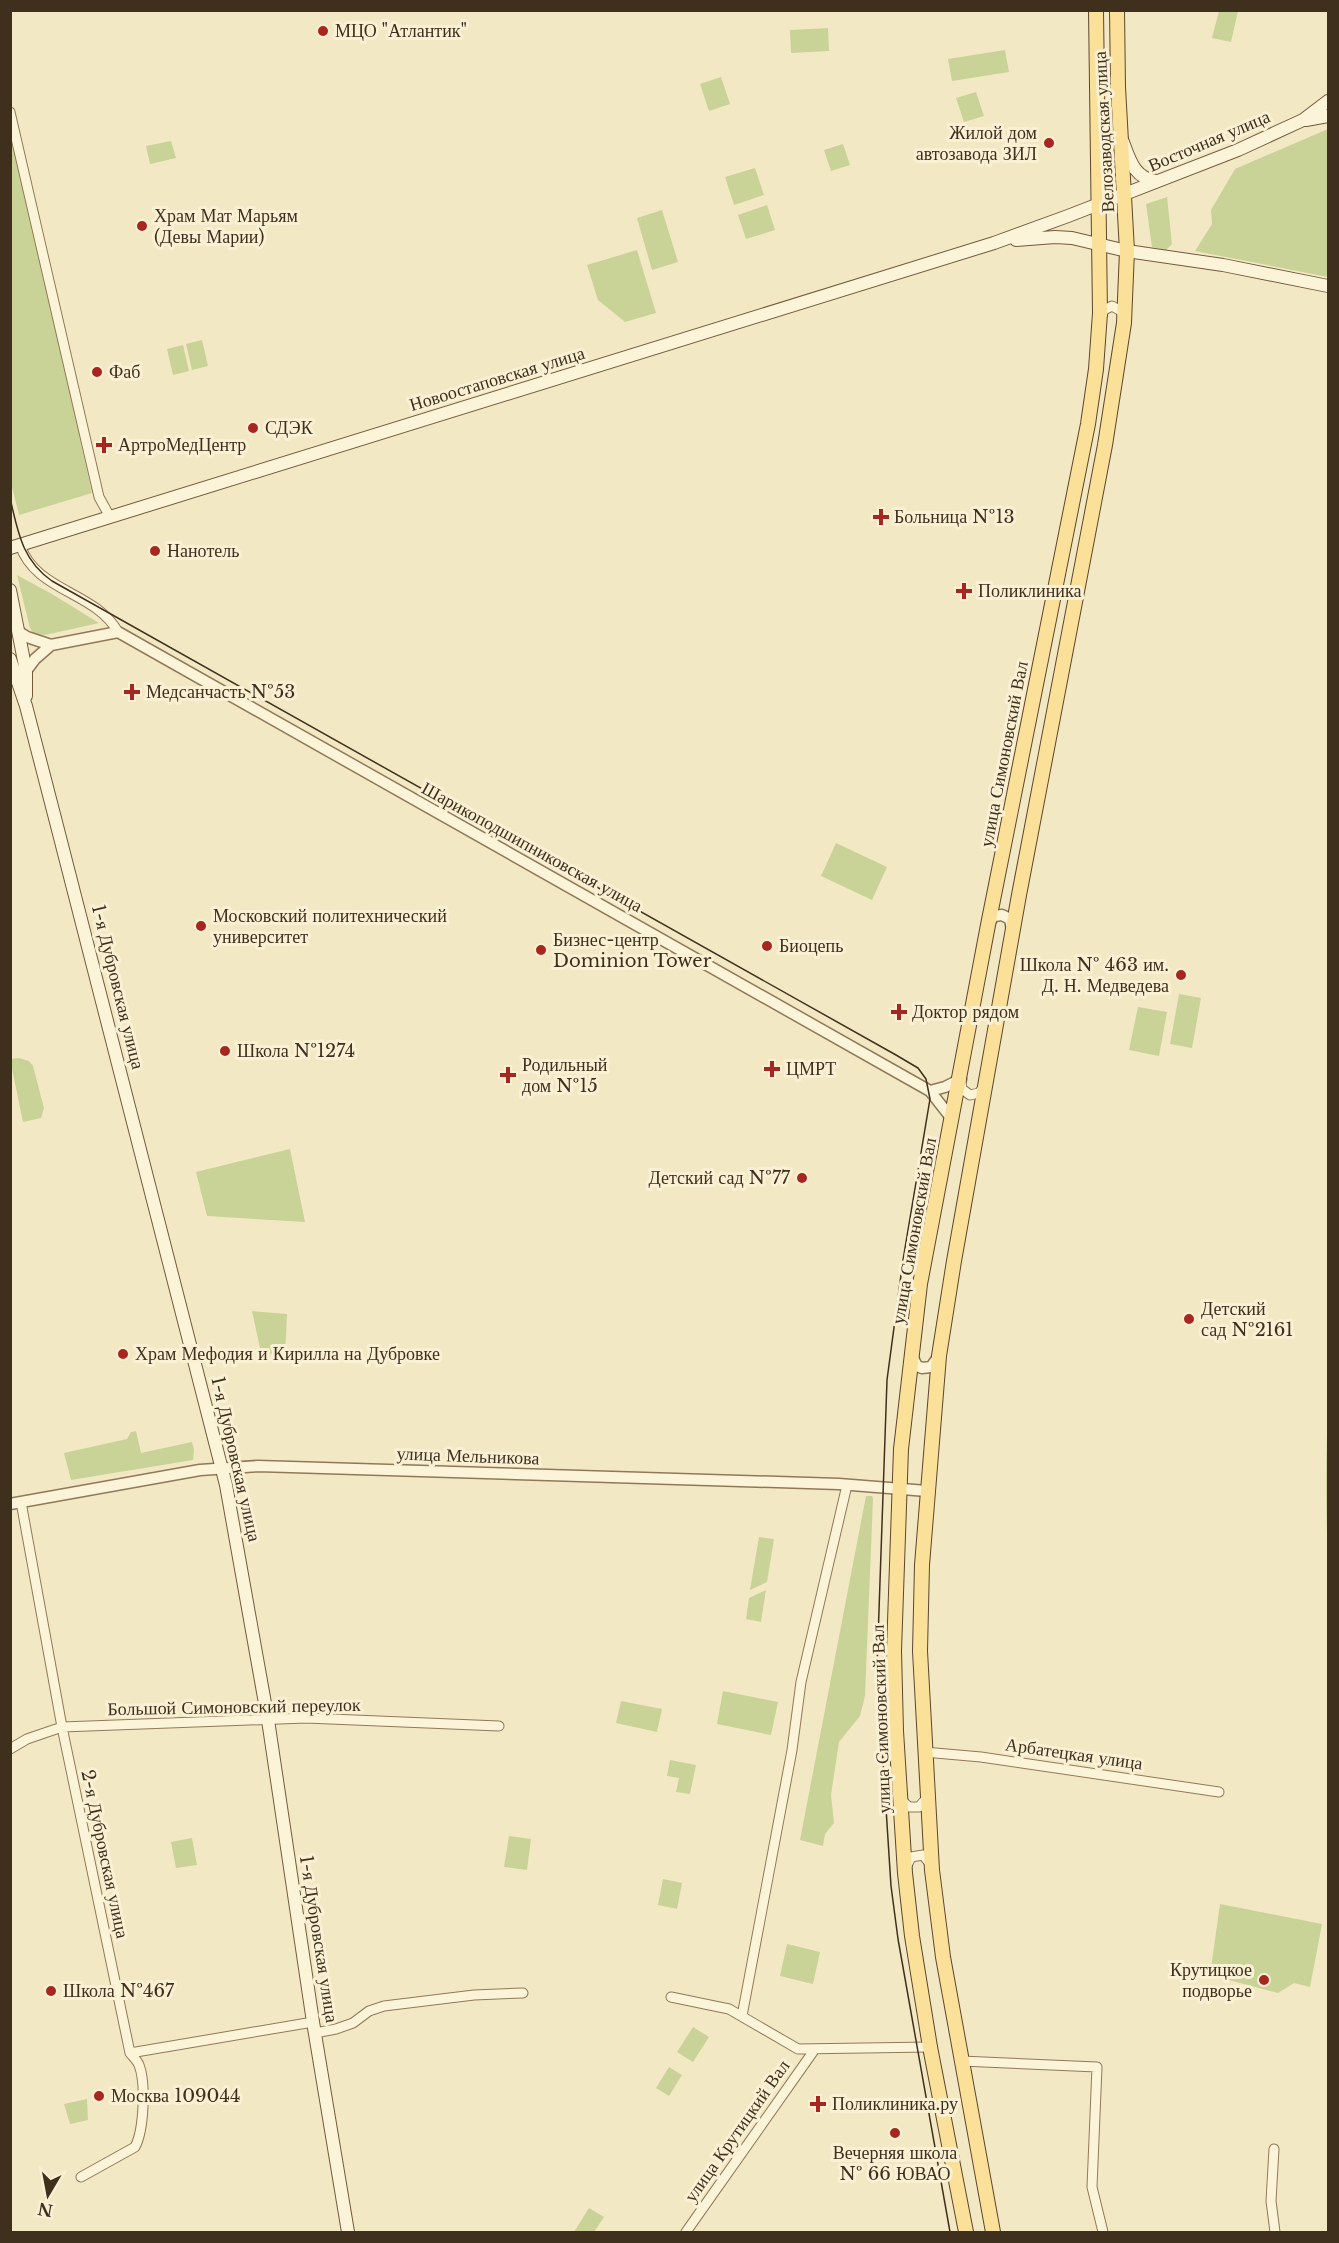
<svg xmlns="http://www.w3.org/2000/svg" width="1339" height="2243" font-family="'Libre Baskerville',serif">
<rect width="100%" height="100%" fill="#f3e8c4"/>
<path fill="#c9d397" d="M1219,11H1238L1231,42L1212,38Z
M828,28L829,51L791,53L790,30Z
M1005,50L1009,72L952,81L948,59Z
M721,77L730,104L709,111L700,84Z
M976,92L984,116L964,122L956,98Z
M10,122L92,493L19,515L10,479Z
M1328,129V277L1195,251L1212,224L1211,210L1235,169Z
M171,141L176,158L150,164L146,146Z
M843,144L850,165L831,171L824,150Z
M755,168L764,195L734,205L725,177Z
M1167,197L1172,244L1166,250L1152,247L1146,204Z
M767,205L775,230L746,239L738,215Z
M662,210L678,262L652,270L637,218Z
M637,250L656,313L625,322L598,300L587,265Z
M202,340L208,366L192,370L186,344Z
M183,345L189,371L173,375L167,349Z
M17,575L52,594L99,623L45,635L34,634L30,628Z
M836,843L887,867L872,900L821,876Z
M1179,994L1201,998L1192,1048L1170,1044Z
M1138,1007L1167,1012L1159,1056L1129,1050Z
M19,1058L29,1061L33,1066L44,1108L41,1118L23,1122L11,1064V1059Z
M290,1149L305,1222L207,1216L196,1172Z
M252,1311L287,1314L285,1355L261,1353Z
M1328,1403V1555C1325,1504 1326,1455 1328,1403Z
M136,1431L141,1453L192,1442L194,1450L193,1460L71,1480L64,1453L127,1439L131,1432Z
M866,1496H872L873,1499L865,1696L860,1716L839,1742L831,1795L834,1823L825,1834L823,1846L800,1840Z
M759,1537L774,1539L767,1582L750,1590Z
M766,1590L761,1622L746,1619L749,1598Z
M723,1691L778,1702L771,1735L717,1724Z
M621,1701L662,1709L657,1732L616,1723Z
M670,1760L696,1765L690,1794L676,1792L679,1778L667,1776Z
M509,1836L531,1839L527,1870L504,1867Z
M192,1838L197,1865L176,1868L171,1842Z
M663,1879L682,1883L677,1909L658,1905Z
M1220,1904L1322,1924L1310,1987L1294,1983L1278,1993L1210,1975Z
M787,1944L820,1952L813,1984L780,1976Z
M693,2027L709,2037L693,2062L677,2052Z
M669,2067L682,2075L669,2096L656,2088Z
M87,2099L88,2120L70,2124L64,2104Z
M589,2208L604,2217L594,2232H574Z"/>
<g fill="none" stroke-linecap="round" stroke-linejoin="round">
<defs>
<path id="minor" d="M10,112L99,497L110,517
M1101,318L1104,310L1112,306L1121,311L1123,317
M20,545C36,592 95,591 118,632
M961,1082L962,1089L970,1095L979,1093L985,1085
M21,1502L62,1727L130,2053C133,2057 137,2060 139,2065C146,2083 144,2130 135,2147L81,2177
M10,1749L27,1739L62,1727L306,1718L499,1726
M924,1752L981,1757L1219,1792
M901,1800L909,1807H919L925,1800L927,1794
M906,1868L911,1857L923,1855L931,1865
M671,1997L729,2009L798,2049L930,2047
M742,2016L792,1750L801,1682L847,1485
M315,2033L336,2029L353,2023L369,2011L384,2006L474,1995L523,1993
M130,2053L313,2022
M961,2061L1097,2067L1092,2187L1103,2232
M1274,2149L1271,2201L1275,2232
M686,2232L815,2049"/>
<path id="tertiary" d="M19,632L27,637L51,645L118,632L930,1091L952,1119
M26,671L35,659L51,645
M988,924L994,916L1002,915L1010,919L1012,930
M930,1091L945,1087L961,1079
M912,1356L917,1366L922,1368L931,1367L938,1357
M10,1504L200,1470L258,1466L839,1484L927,1491"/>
<path id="secondary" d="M1306,120L1328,116
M1123,142C1130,161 1135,179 1157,181
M1016,240L1055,237L1072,238L1127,251L1223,265L1328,286
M10,548L994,243L1068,216L1238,150L1303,120L1328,101
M10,590L26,671V696
M10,659L26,706L56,822L226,1485L268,1720L313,2022L348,2232"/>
<path id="primary" d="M966,2232L930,2047L912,1936L905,1873L896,1731L894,1651L901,1449L920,1284L988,925L1088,424L1096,369L1100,313L1096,10
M993,2232L943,1957L932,1870L920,1651L922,1565L939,1356L954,1261L1019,895L1105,445L1124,323L1127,251L1118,87L1117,10"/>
</defs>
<use href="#minor" stroke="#917958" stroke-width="11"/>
<use href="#tertiary" stroke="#917958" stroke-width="13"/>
<use href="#secondary" stroke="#735a3b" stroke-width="14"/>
<use href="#primary" stroke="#5e462c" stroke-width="16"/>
<use href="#minor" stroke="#fcf4d9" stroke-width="9"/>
<use href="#tertiary" stroke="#fcf4d9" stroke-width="10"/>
<use href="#secondary" stroke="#fcf4d9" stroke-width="12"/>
<use href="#primary" stroke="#fae099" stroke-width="14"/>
<path stroke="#3f301e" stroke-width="1.5" d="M10,498C18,532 22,560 52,581L896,1055L918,1068L926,1079L930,1099L903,1260L887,1380L877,1668L891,1886L898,1939L950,2232"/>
</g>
<g fill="#a82620" stroke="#faf1d5" stroke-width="2">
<circle cx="323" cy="31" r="6"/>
<circle cx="1049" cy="143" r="6"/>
<circle cx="142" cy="226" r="6"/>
<circle cx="97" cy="372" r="6"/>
<circle cx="253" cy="428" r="6"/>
<path d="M101 436h6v6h6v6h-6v6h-6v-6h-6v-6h6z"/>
<path d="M878 508h6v6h6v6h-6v6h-6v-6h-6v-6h6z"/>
<circle cx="155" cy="551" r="6"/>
<path d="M961 582h6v6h6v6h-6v6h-6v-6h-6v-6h6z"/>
<path d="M129 683h6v6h6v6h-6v6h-6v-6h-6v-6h6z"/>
<circle cx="201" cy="926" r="6"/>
<circle cx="767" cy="946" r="6"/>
<circle cx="541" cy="950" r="6"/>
<circle cx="1181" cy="975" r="6"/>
<path d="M896 1003h6v6h6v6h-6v6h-6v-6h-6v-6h6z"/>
<circle cx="225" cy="1051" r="6"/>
<path d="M769 1060h6v6h6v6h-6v6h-6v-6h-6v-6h6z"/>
<path d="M505 1066h6v6h6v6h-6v6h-6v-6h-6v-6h6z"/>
<circle cx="802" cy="1178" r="6"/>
<circle cx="1189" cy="1319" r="6"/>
<circle cx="123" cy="1354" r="6"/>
<circle cx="1264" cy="1980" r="6"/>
<circle cx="51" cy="1991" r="6"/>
<circle cx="99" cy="2096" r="6"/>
<path d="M815 2095h6v6h6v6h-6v6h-6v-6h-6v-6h6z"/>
<circle cx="895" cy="2133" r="6"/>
</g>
<g text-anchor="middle" stroke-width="6" stroke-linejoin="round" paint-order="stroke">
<g font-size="18" fill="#3f301e" stroke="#faf1d5" text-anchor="start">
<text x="335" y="37">МЦО "Атлантик"</text>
<text x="1037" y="139" text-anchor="end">Жилой дом<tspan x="1037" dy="21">автозавода ЗИЛ</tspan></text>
<text x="154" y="222">Храм Мат Марьям<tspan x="154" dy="21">(Девы Марии)</tspan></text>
<text x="109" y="378">Фаб</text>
<text x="265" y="434">СДЭК</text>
<text x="118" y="451">АртроМедЦентр</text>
<text x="894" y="523">Больница №13</text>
<text x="167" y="557">Нанотель</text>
<text x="978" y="597">Поликлиника</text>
<text x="146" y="698">Медсанчасть №53</text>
<text x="213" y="922">Московский политехнический<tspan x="213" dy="21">университет</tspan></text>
<text x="553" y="946">Бизнес-центр<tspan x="553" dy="21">Dominion Tower</tspan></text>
<text x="779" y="952">Биоцепь</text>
<text x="1169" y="971" text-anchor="end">Школа № 463 им.<tspan x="1169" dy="21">Д. Н. Медведева</tspan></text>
<text x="912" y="1018">Доктор рядом</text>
<text x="237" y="1057">Школа №1274</text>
<text x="522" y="1071">Родильный<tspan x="522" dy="21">дом №15</tspan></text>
<text x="786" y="1075">ЦМРТ</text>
<text x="790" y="1184" text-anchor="end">Детский сад №77</text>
<text x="1201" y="1315">Детский<tspan x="1201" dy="21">сад №2161</tspan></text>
<text x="135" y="1360">Храм Мефодия и Кирилла на Дубровке</text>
<text x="1252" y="1976" text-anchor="end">Крутицкое<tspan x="1252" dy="21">подворье</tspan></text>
<text x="63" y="1997">Школа №467</text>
<text x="111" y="2102">Москва 109044</text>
<text x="832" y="2110">Поликлиника.ру</text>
<text x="895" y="2159" text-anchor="middle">Вечерняя школа<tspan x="895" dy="21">№ 66 ЮВАО</tspan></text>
</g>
<g font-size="18" fill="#3f301e" stroke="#faf1d5">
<text transform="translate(1104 132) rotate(-93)" y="6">Велозаводская улица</text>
<text transform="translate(1209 141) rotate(-23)" y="6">Восточная улица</text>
<text transform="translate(497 379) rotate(-17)" y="6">Новоостаповская улица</text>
<text transform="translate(1004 754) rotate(-79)" y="6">улица Симоновский Вал</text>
<text transform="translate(532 847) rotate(29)" y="6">Шарикоподшипниковская улица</text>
<text transform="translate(118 987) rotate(76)" y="6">1-я Дубровская улица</text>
<text transform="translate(914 1231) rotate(-80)" y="6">улица Симоновский Вал</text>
<text transform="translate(468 1456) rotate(2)" y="6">улица Мельникова</text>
<text transform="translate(236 1459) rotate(77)" y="6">1-я Дубровская улица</text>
<text transform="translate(234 1707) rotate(-1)" y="6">Большой Симоновский переулок</text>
<text transform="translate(881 1719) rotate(-92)" y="6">улица Симоновский Вал</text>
<text transform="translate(1074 1754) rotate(8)" y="6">Арбатецкая улица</text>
<text transform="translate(105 1854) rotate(78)" y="6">2-я Дубровская улица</text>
<text transform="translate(319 1939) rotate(81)" y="6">1-я Дубровская улица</text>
<text transform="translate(737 2131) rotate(-55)" y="6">улица Крутицкий Вал</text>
</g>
</g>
<rect width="1339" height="2243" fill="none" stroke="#3f301e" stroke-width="24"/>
<g transform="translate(48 2195) rotate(190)" stroke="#faf1d5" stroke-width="4.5" paint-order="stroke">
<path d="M0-4.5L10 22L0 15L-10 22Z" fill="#3f301e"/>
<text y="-9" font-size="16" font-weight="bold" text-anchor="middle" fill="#3f301e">N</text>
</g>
</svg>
